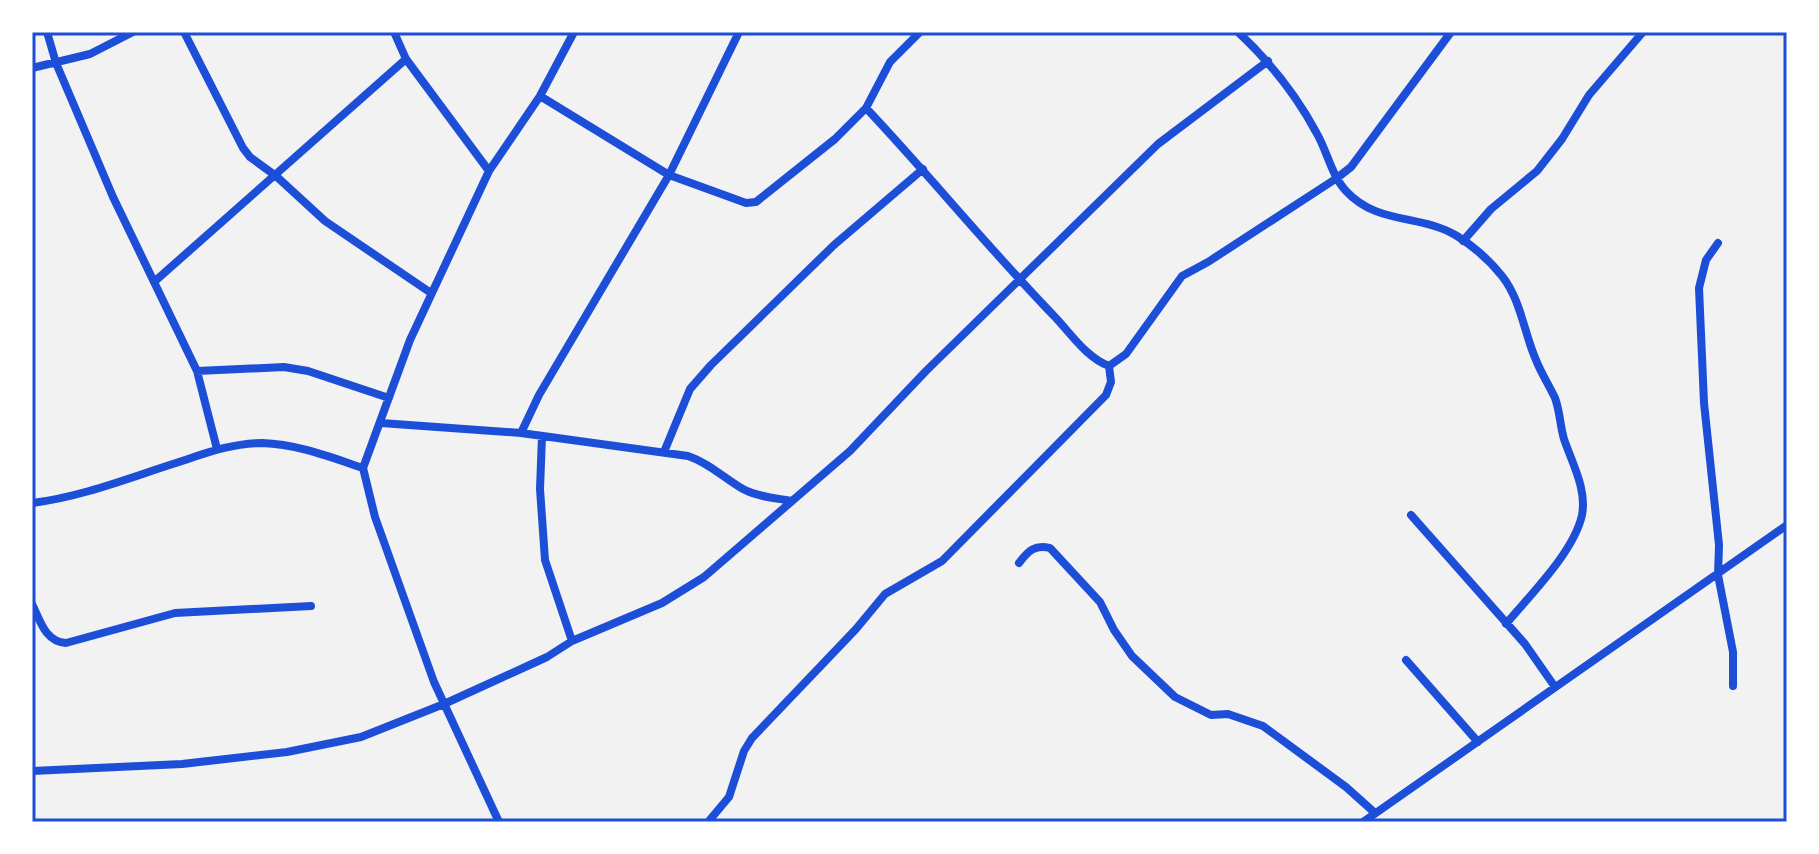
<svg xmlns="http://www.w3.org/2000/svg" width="1819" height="854" font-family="'Fira Sans Condensed',sans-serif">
<rect width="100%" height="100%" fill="#f2f2f2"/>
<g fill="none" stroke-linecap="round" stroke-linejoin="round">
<path stroke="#1d4ed8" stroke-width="8" d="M47,32L56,63L113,197L197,371L217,449
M184,32L243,148L250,157L276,176L325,221L431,293
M394,32L406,59L489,171
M1238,32C1270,62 1295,93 1316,132C1327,150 1331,175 1346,191C1377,225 1421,214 1457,236C1473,246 1490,261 1502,276C1521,300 1524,333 1536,360C1541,373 1549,385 1555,398C1560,411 1560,426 1564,439C1572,463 1587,489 1582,515C1574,552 1530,595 1506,624
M32,68L90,54L133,32
M540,96L669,175L746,203L756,202L835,139L866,108L890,62L920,32
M866,108C931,177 990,250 1055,317C1071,334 1087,358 1109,366
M1463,241L1491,209L1537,171L1562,139L1589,95L1643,32
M1718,243L1706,260L1699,288L1704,403L1719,545L1718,575L1733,652V686
M154,282L406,59
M1109,366L1126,354L1182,276L1208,262L1337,178L1351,167L1451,32
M197,371L284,367L308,371L389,398
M381,423L521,433L688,456C709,463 724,478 743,489C758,497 776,498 792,501
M521,433L539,395L669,175L739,32
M542,436L540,489L545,560L572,641
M664,452L690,389L711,365L834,245L923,169
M32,503C82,497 131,477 179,462C206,453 233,443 262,443C297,444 330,457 363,468
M1411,515L1525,644L1555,687
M1019,563C1028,551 1035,544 1050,548L1100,602L1114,630L1132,656L1175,697L1211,715L1228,714L1263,726L1346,787L1375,813
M32,604C40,620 45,642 66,643L175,613L311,606
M1406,660L1478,742
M32,771L182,764L287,752L361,737L444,704L547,657L572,641L662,603L704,577L850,451L926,371L1158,144L1268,61
M499,822L434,682L375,517L363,468L410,340L489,171L540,96L574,32
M708,822L729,797L744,751L752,738L856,629L885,594L942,561L1106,395L1111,382L1109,366
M1363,822L1787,525"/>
</g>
<rect width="1819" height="854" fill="none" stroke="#ffffff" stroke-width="68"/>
<rect x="34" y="34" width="1751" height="786" fill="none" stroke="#1d4ed8" stroke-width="3"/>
</svg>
